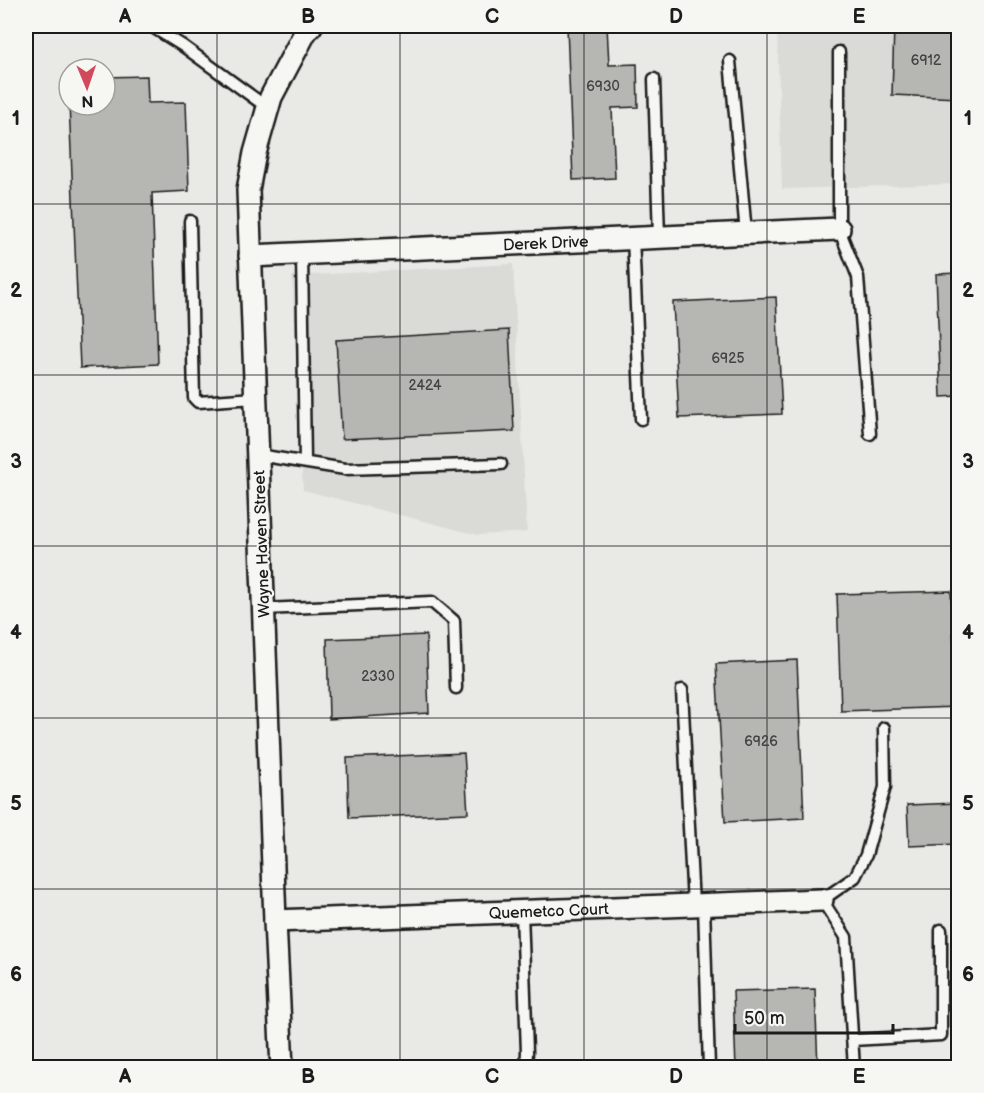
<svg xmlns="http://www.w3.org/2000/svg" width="984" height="1093" font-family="'Balsamiq Sans',sans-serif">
<rect width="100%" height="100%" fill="#e9e9e5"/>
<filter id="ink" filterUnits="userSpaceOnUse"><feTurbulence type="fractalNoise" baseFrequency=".0167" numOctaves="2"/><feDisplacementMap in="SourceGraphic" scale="12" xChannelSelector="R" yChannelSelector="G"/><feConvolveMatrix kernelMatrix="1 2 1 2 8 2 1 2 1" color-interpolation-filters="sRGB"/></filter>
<g filter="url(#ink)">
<path fill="#dadad6" d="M777,26H958V184L782,189Z
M513,264L527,532L478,535L303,490L292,276Z"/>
<path fill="#b6b6b3" stroke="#1c1c1c" stroke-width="1.5" d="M567,26H607L609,65L637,64L638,107L612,108L615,178L573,180Z
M894,26H958V98L892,95Z
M147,76L148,103L186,102L189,191L152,193L158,364L80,368L68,78H69V105H105V77Z
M958,273V396L941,397L936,274Z
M776,297L782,414L679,418L673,302Z
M509,330L514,431L342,439L336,340Z
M951,591L957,707L841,711L837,594Z
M426,635L429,713L329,719L327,639Z
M797,660L804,818L725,822L716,664Z
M464,753L468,813L349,818L347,758Z
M958,803V844L909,846L907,805Z
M815,989L818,1068H736L733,991Z"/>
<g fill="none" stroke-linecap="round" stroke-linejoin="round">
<defs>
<path id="lane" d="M154,26V28L183,46L268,108
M839,52V229L858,277L870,434
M730,61L746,233
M654,79L659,237
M190,221L194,398L198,402L255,398
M633,238L641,419
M302,254L305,462
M258,455L345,469L501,464
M263,609L432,602L454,621L456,688
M682,690L693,905
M704,905L709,1068
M522,912L527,1052L526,1068
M852,1040L941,1035V930
M854,1068L846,937L822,900L855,877L866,855L885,787L884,728"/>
<g id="street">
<path id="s1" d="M250,256L839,229"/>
<path id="s2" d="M275,921L822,900"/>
<path d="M282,1068L275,921L248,190L255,153L271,97L306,31L311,26"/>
</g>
</defs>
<use href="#lane" stroke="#1c1c1c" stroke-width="15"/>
<use href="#street" stroke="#1c1c1c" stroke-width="26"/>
<use href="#lane" stroke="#f6f6f2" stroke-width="10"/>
<use href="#street" stroke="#f6f6f2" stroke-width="21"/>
</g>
</g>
<path fill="none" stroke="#1c1c1c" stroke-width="1.5" stroke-opacity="0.55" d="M217,26V1068M400,26V1068M584,26V1068M767,26V1068M26,204H958M26,375H958M26,546H958M26,718H958M26,889H958"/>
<g text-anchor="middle" stroke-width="4.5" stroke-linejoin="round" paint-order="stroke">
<g font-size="14" fill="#424242">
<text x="926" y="65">6912</text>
<text x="603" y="91">6930</text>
<text x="728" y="363">6925</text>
<text x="425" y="390">2424</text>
<text x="378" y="681">2330</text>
<text x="761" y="746">6926</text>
</g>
<g font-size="16" fill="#1c1c1c" stroke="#f6f6f2">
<text dy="6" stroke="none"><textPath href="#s1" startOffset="296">Derek Drive</textPath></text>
<text transform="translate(261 544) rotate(-92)" y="6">Wayne Haven Street</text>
<text dy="6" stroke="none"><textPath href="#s2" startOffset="274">Quemetco Court</textPath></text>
</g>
</g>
<rect width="984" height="1093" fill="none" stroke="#f6f6f2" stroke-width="66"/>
<g transform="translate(87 87) rotate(178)"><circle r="28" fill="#f6f6f2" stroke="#9f9f9c" stroke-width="1.5"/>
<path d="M0-4.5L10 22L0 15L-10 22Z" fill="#d1495b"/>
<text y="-9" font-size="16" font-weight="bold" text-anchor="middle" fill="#1c1c1c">N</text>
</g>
<path d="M735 1024v9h158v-9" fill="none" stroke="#1c1c1c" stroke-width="3"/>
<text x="744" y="1024" font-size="18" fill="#1c1c1c" stroke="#f6f6f2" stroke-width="4.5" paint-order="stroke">50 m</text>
<rect x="33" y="33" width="918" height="1027" fill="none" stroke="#1c1c1c" stroke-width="2"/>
<g font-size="20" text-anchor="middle" font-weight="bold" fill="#1c1c1c">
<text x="125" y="23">A</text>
<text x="308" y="23">B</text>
<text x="492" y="23">C</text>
<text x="676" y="23">D</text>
<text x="859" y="23">E</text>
<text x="16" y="125">1</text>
<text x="968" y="125">1</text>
<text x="16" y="297">2</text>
<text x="968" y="297">2</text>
<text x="16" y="468">3</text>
<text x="968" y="468">3</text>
<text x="16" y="639">4</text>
<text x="968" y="639">4</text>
<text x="16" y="810">5</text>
<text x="968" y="810">5</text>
<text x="16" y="981">6</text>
<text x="968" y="981">6</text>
<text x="125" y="1083">A</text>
<text x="308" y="1083">B</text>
<text x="492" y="1083">C</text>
<text x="676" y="1083">D</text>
<text x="859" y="1083">E</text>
</g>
</svg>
